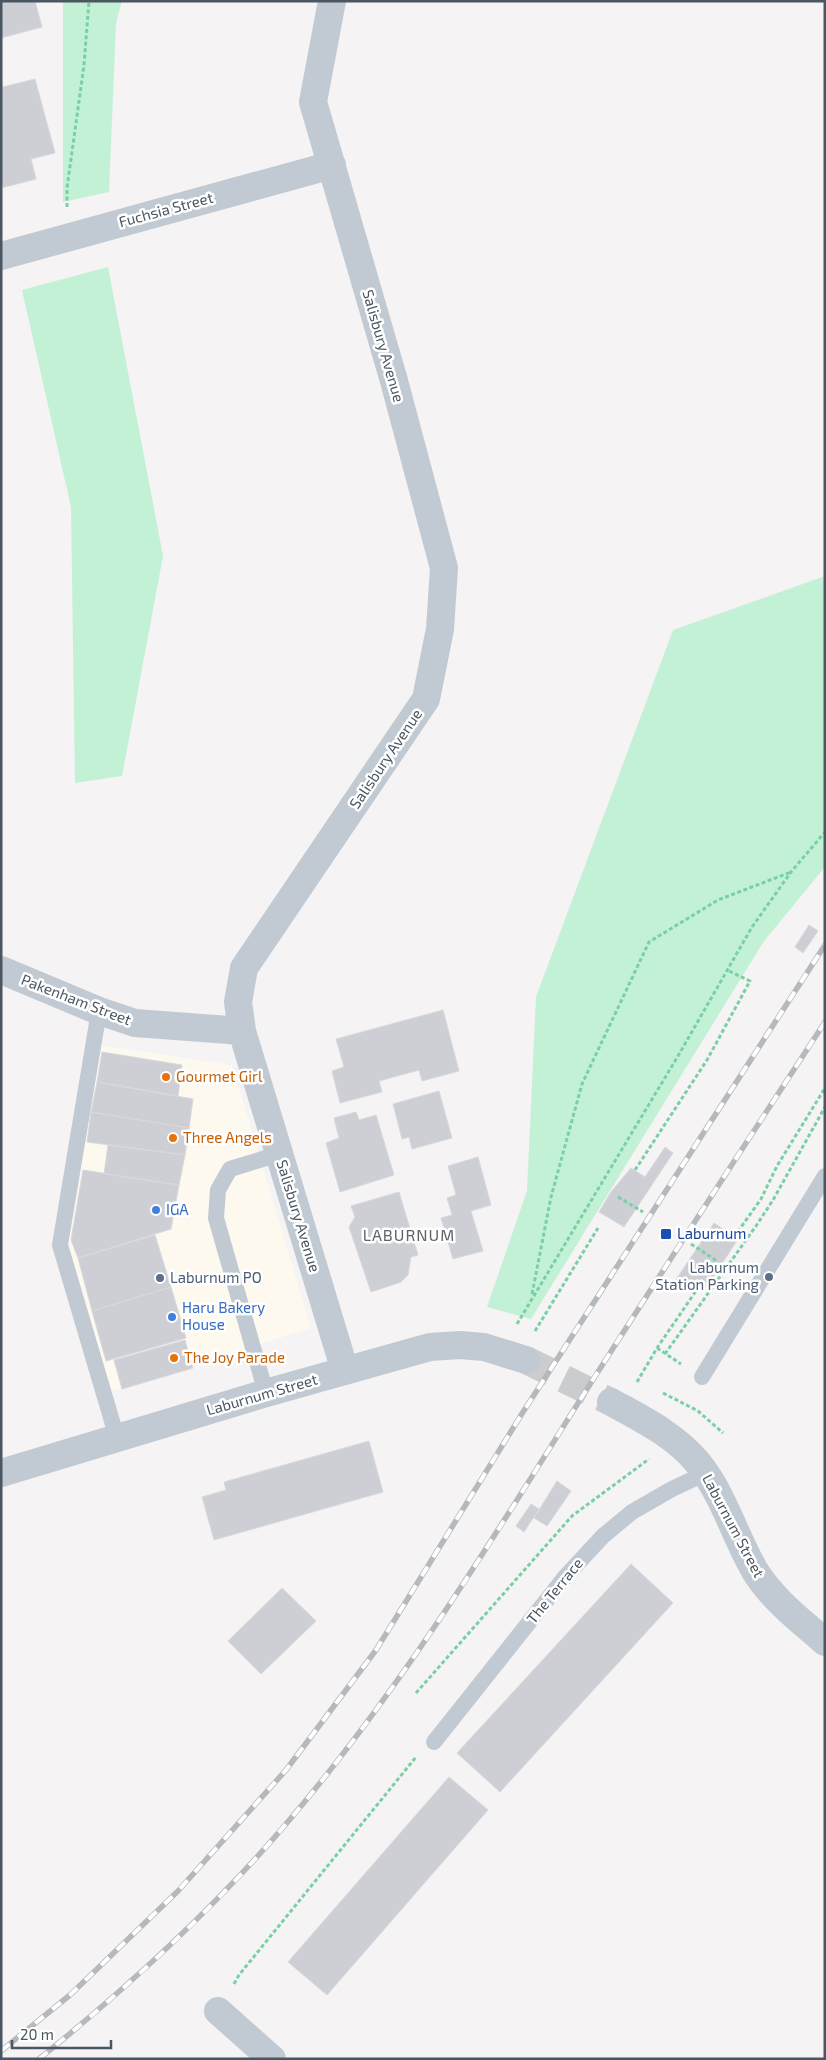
<svg xmlns="http://www.w3.org/2000/svg" width="826" height="2060" font-family="'Exo 2',sans-serif">
<rect width="100%" height="100%" fill="#f5f3f3"/>
<path fill="#fdf9ef" d="M85,1043L232,1065L311,1328L98,1395L54,1247Z"/>
<path fill="#c3f1d5" d="M63,1H122L116,23L109,192L63,202Z
M108,267L163,556L122,776L75,783L71,507L22,290Z
M825,576V867L764,941L531,1319L487,1307L527,1191L536,997L673,630Z"/>
<path fill="#cdcfd5" stroke="#d7d9de" d="M1,1H35L42,27L1,38Z
M1,79L3,87L35,79L55,153L31,159L36,179L1,188Z
M809,925L818,931L803,953L795,947Z
M443,1010L459,1071L422,1081L419,1070L379,1081L382,1092L340,1103L332,1071L344,1067L336,1039Z
M102,1052L182,1065L178,1096L97,1082Z
M97,1082L193,1099L189,1128L91,1112Z
M439,1091L452,1138L412,1149L409,1137L402,1139L393,1104Z
M91,1112L189,1128L185,1155L87,1142Z
M356,1112L359,1120L376,1115L394,1175L340,1192L326,1143L339,1138L334,1118Z
M108,1145L185,1155L179,1185L104,1174Z
M665,1147L673,1153L624,1227L599,1212L611,1192L631,1168L645,1177Z
M478,1157L491,1205L471,1211L483,1251L453,1259L441,1218L452,1215L447,1198L456,1195L448,1166Z
M83,1170L179,1185L171,1229L78,1258L71,1240Z
M399,1192L418,1255L411,1257L408,1275L401,1282L371,1292L349,1227L355,1217L351,1206Z
M714,1223L738,1239L705,1290L689,1279L683,1286L675,1281Z
M155,1235L171,1287L92,1311L78,1258Z
M171,1287L186,1338L106,1361L92,1311Z
M185,1340L193,1368L122,1389L114,1360Z
M369,1441L383,1492L214,1540L202,1497L226,1490L224,1482Z
M557,1481L571,1491L547,1526L534,1518Z
M531,1504L539,1509L524,1532L516,1526Z
M631,1564L673,1603L500,1792L457,1753Z
M282,1588L316,1621L261,1674L228,1641Z
M449,1777L488,1810L327,1995L288,1962Z"/>
<g fill="none" stroke-linecap="round" stroke-linejoin="round">
<path stroke="#caccce" stroke-width="28" stroke-dasharray="28 14" stroke-linecap="butt" d="M526,1360L611,1402"/>
<path stroke="#7ad0a6" stroke-width="3" stroke-dasharray="4 2.5" stroke-linecap="butt" d="M67,207V188L84,65L89,1
M635,1170L707,1060L750,981L727,970
M618,1197L643,1212
M734,1237L761,1199L777,1166L825,1088
M691,1244L717,1261
M532,1294L551,1197L582,1084L649,942L718,900L791,872
M517,1324L678,1056L752,927L791,872L825,832
M535,1331L598,1228
M657,1348L681,1364
M665,1354L756,1226L773,1200L825,1107
M637,1382L657,1348L698,1288
M663,1393L698,1411L723,1433
M416,1693L572,1516L649,1459
M234,1984L239,1975L416,1757"/>
<path stroke="#c1cad2" stroke-width="16" d="M99,1011L60,1245L117,1438
M702,1377L825,1176
M266,1393L216,1218L218,1190L230,1169L279,1154
M434,1742L565,1577L603,1536L632,1512L672,1489L706,1473"/>
<path stroke="#c1cad2" stroke-width="28" d="M332,1L313,102L394,381L444,568L440,629L426,699L244,968L238,1002L242,1031L345,1371
M1,256L332,165
M1,970L99,1011L135,1023L242,1031
M611,1402C642,1419 675,1435 698,1463C724,1495 735,1537 755,1571C773,1600 800,1620 825,1642
M1,1473L266,1393L430,1347L460,1345L484,1347L526,1360
M218,2011L272,2059"/>
<defs>
<path id="rail" d="M1,2051L70,1995L178,1891L286,1770L376,1650L523,1412L825,945
M39,2059C128,1987 212,1911 286,1824C393,1699 481,1558 568,1419C652,1286 739,1154 825,1022"/>
</defs>
<use href="#rail" stroke="#b5b8bd" stroke-width="5.5"/>
<use href="#rail" stroke="#fff" stroke-width="4" stroke-dasharray="11" stroke-linecap="butt"/>
</g>
<g fill="#e8710a" stroke="#fff" stroke-width="2">
<circle cx="166" cy="1077" r="5"/>
<circle cx="173" cy="1138" r="5"/>
<circle cx="174" cy="1358" r="5"/>
</g>
<g fill="#3f7fe0" stroke="#fff" stroke-width="2">
<circle cx="156" cy="1210" r="5"/>
<circle cx="172" cy="1317" r="5"/>
</g>
<rect fill="#1a4fb4" stroke="#fff" stroke-width="2" x="660" y="1228" width="12" height="12" rx="2.5"/>
<g fill="#5c6f8a" stroke="#fff" stroke-width="2">
<circle cx="769" cy="1277" r="5"/>
<circle cx="160" cy="1278" r="5"/>
</g>
<g text-anchor="middle" stroke-width="5" stroke-linejoin="round" paint-order="stroke">
<g font-size="15" fill="#4a5661" stroke="#fff">
<text transform="translate(166 210) rotate(-15)" y="5">Fuchsia Street</text>
<text transform="translate(383 346) rotate(74)" y="5">Salisbury Avenue</text>
<text transform="translate(386 759) rotate(-56)" y="5">Salisbury Avenue</text>
<text transform="translate(76 1000) rotate(21)" y="5">Pakenham Street</text>
<text transform="translate(298 1216) rotate(73)" y="5">Salisbury Avenue</text>
<text transform="translate(262 1395) rotate(-16)" y="5">Laburnum Street</text>
<text transform="translate(733 1526) rotate(62)" y="5">Laburnum Street</text>
<text transform="translate(555 1591) rotate(-51)" y="5">The Terrace</text>
</g>
<g font-size="15" fill="#c56008" stroke="#fff" text-anchor="start">
<text x="176" y="1082">Gourmet Girl</text>
<text x="183" y="1143">Three Angels</text>
<text x="184" y="1363">The Joy Parade</text>
</g>
<g font-size="15" fill="#366cbe" stroke="#fff" text-anchor="start">
<text x="166" y="1215">IGA</text>
<text x="182" y="1313">Haru Bakery<tspan x="182" dy="17">House</tspan></text>
</g>
<g font-size="15" fill="#164399" stroke="#fff" text-anchor="start">
<text x="677" y="1239">Laburnum</text>
</g>
<g font-size="15" fill="#4e5e75" stroke="#fff" text-anchor="end">
<text x="759" y="1273">Laburnum<tspan x="759" dy="17">Station Parking</tspan></text>
<text x="170" y="1283" text-anchor="start">Laburnum PO</text>
</g>
<g font-size="16" letter-spacing="1" fill="#5f6368" stroke="#fff">
<text x="409" y="1241">LABURNUM</text>
</g>
</g>
<rect width="826" height="2060" fill="none" stroke="#4a5661" stroke-width="5"/>
<path d="M12 2040v8h99v-8" fill="none" stroke="#4a5661" stroke-width="2.5"/>
<text x="20" y="2040" font-size="15" fill="#4a5661" stroke="#ffffff" stroke-width="4" paint-order="stroke">20 m</text>
</svg>
